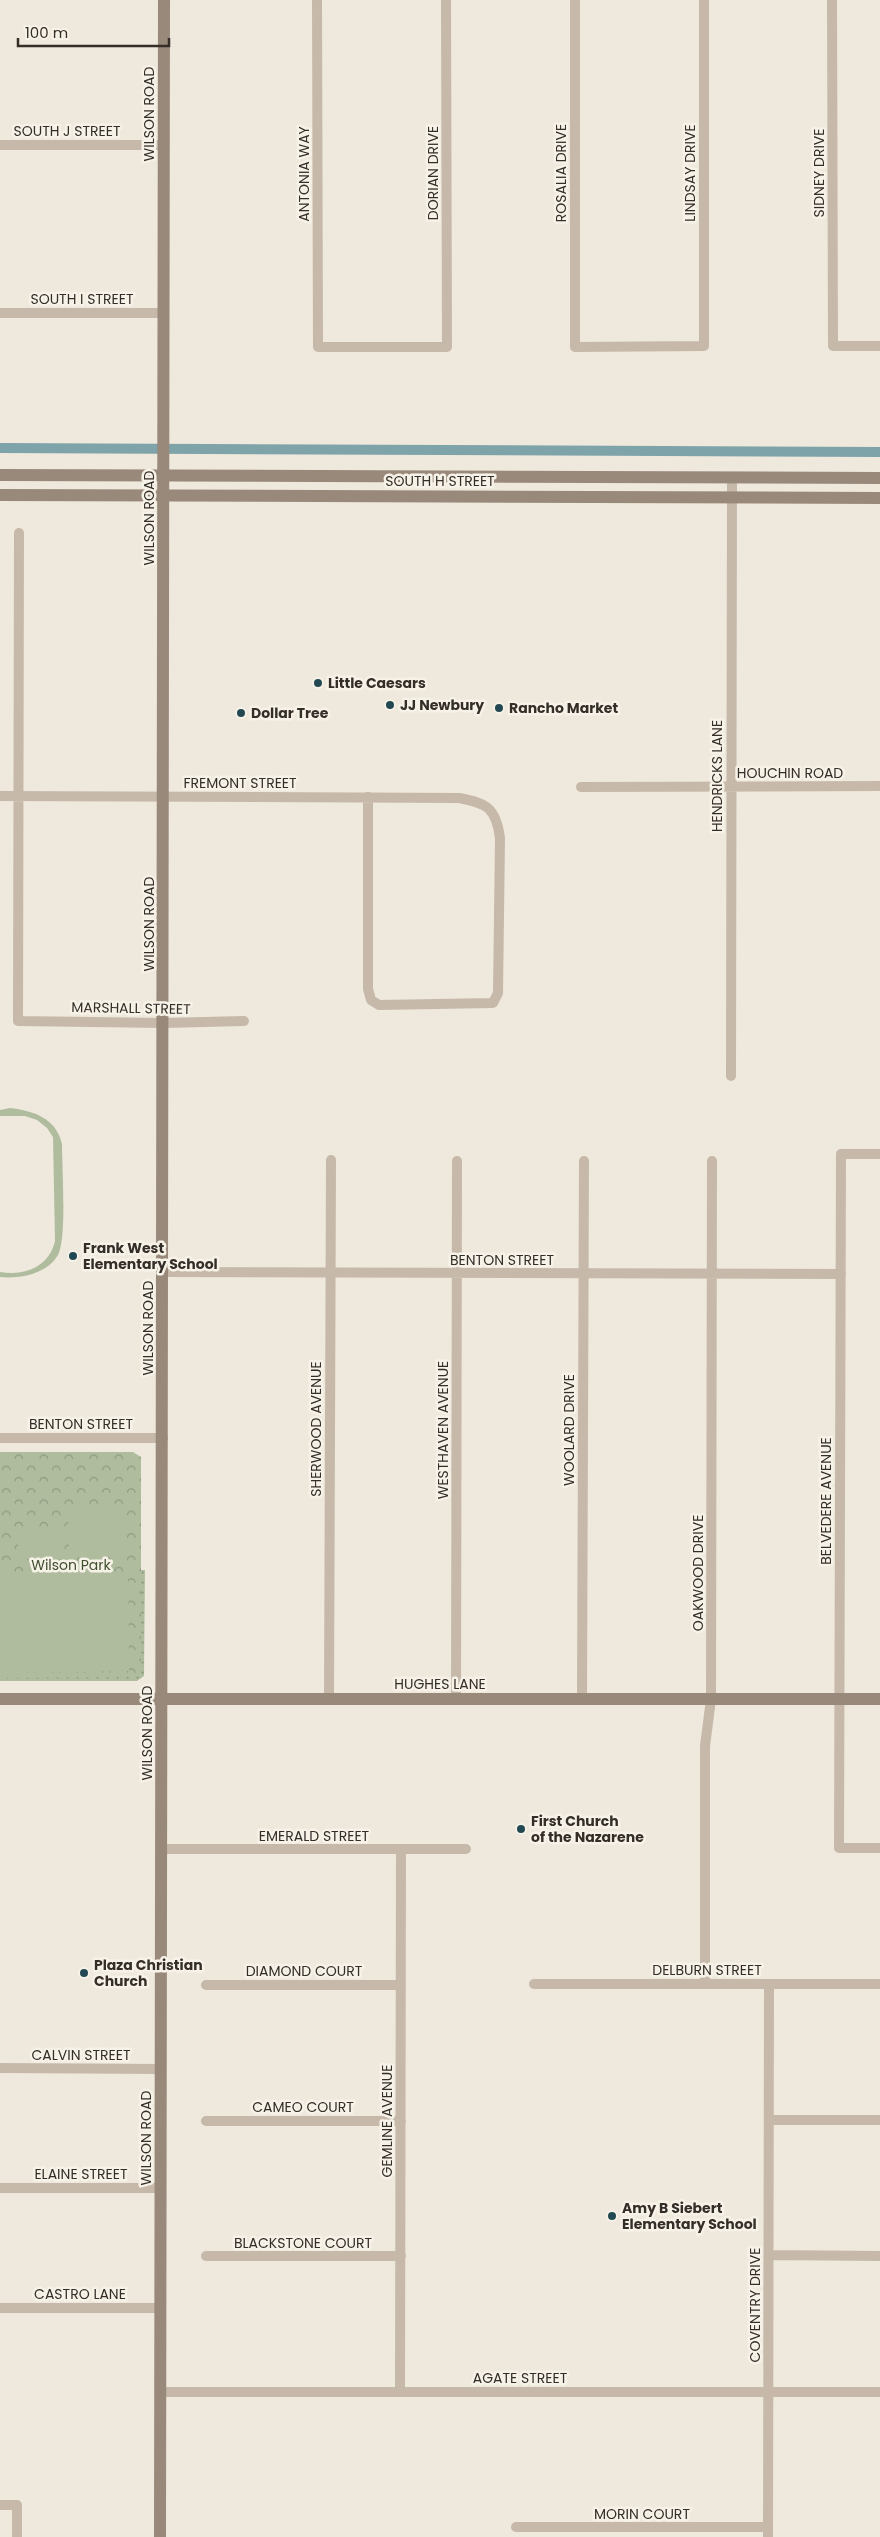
<svg xmlns="http://www.w3.org/2000/svg" width="880" height="2537" font-family="Poppins,sans-serif">
<defs>
<pattern id="grass-dots" width="8" height="8" patternUnits="userSpaceOnUse" patternTransform="scale(1.25)"><rect width="8" height="8" fill="#afbd9e"/><path d="M2 2h.1M6 6h.1" fill="none" stroke="#8f9a81" stroke-width="1.8" stroke-linecap="round"/></pattern>
<pattern id="park-crowns" width="20" height="18" patternUnits="userSpaceOnUse" patternTransform="scale(1.25)"><rect width="20" height="18" fill="#afbd9e"/><path d="M2 6a3 3 0 1 1 6 0M12 15a3 3 0 1 1 6 0" fill="none" stroke="#8f9a81"/></pattern>
</defs>
<rect width="100%" height="100%" fill="#efe8dc"/>
<path fill="url(#grass-dots)" d="M135,1570H145L144,1676L137,1681H0V1677Z"/>
<path fill="url(#park-crowns)" d="M0,1452H133L141,1457V1669L136,1677L0,1678Z"/>
<path fill="#afbd9e" d="M10,1108C34,1111 56,1118 62,1144C62,1167 67,1238 58,1255C47,1274 20,1279 0,1277V1272C25,1276 49,1267 55,1241L53,1137L47,1128L37,1120L25,1116H0V1110Z
M124,1508V1557H69L68,1509Z
M18,1531H62V1559H18Z
M128,1576L129,1671L0,1673V1577Z"/>
<g fill="none" stroke-linecap="round" stroke-linejoin="round">
<path stroke="#7ea3a9" stroke-width="10" d="M0,448L880,452"/>
<path stroke="#c6b9aa" stroke-width="10" d="M317,0L318,347H447L446,0
M575,0V347L704,346V0
M832,0L833,346H880
M0,145H164
M0,313H164
M19,533L18,1021L164,1023L244,1021
M581,787L880,786
M0,796L459,798C487,803 496,808 500,838L498,993L493,1003L379,1005L371,1000L368,989V797
M731,1076L732,477
M880,1154H841L839,1848H880
M163,1272L841,1274
M0,1438H163
M329,1699L331,1160
M456,1699L457,1161
M582,1699L584,1161
M162,1849H466
M534,1984H880
M705,1984V1746L711,1699L712,1161
M206,1985H401
M0,2068L161,2069
M769,2120H880
M206,2121H401
M0,2188H161
M769,2255L880,2256
M206,2256H401
M0,2308H161
M161,2392H880
M400,2392L401,1849
M0,2505H17V2537
M516,2527H768
M768,2537L769,1984"/>
<path stroke="#99897b" stroke-width="12" d="M0,475L880,478
M0,495L880,498
M0,1699H880
M160,2537L164,0"/>
</g>
<g fill="#224951" stroke="#f7f2e8" stroke-width="2">
<circle cx="318" cy="683" r="5"/>
<circle cx="390" cy="705" r="5"/>
<circle cx="499" cy="708" r="5"/>
<circle cx="241" cy="713" r="5"/>
<circle cx="73" cy="1256" r="5"/>
<circle cx="521" cy="1829" r="5"/>
<circle cx="84" cy="1973" r="5"/>
<circle cx="612" cy="2216" r="5"/>
</g>
<g text-anchor="middle" stroke-width="5" stroke-linejoin="round" paint-order="stroke">
<g font-size="14" fill="#342d28" stroke="#f7f2e8">
<text transform="translate(149 114) rotate(-90)" y="5">WILSON ROAD</text>
<text x="67" y="136">SOUTH J STREET</text>
<text transform="translate(433 173) rotate(-90)" y="5">DORIAN DRIVE</text>
<text transform="translate(561 173) rotate(-90)" y="5">ROSALIA DRIVE</text>
<text transform="translate(690 173) rotate(-90)" y="5">LINDSAY DRIVE</text>
<text transform="translate(819 173) rotate(-90)" y="5">SIDNEY DRIVE</text>
<text transform="translate(304 174) rotate(-90)" y="5">ANTONIA WAY</text>
<text x="82" y="304">SOUTH I STREET</text>
<text x="440" y="486">SOUTH H STREET</text>
<text transform="translate(149 518) rotate(-90)" y="5">WILSON ROAD</text>
<text x="790" y="778">HOUCHIN ROAD</text>
<text transform="translate(717 776) rotate(-90)" y="5">HENDRICKS LANE</text>
<text x="240" y="788">FREMONT STREET</text>
<text transform="translate(149 924) rotate(-90)" y="5">WILSON ROAD</text>
<text transform="translate(131 1008) rotate(1)" y="5">MARSHALL STREET</text>
<text x="502" y="1265">BENTON STREET</text>
<text transform="translate(148 1328) rotate(-90)" y="5">WILSON ROAD</text>
<text x="81" y="1429">BENTON STREET</text>
<text transform="translate(316 1429) rotate(-90)" y="5">SHERWOOD AVENUE</text>
<text transform="translate(443 1430) rotate(-90)" y="5">WESTHAVEN AVENUE</text>
<text transform="translate(569 1430) rotate(-90)" y="5">WOOLARD DRIVE</text>
<text transform="translate(826 1501) rotate(-90)" y="5">BELVEDERE AVENUE</text>
<text transform="translate(698 1573) rotate(-90)" y="5">OAKWOOD DRIVE</text>
<text x="440" y="1689">HUGHES LANE</text>
<text transform="translate(147 1733) rotate(-90)" y="5">WILSON ROAD</text>
<text x="314" y="1841">EMERALD STREET</text>
<text x="707" y="1975">DELBURN STREET</text>
<text x="304" y="1976">DIAMOND COURT</text>
<text x="81" y="2060">CALVIN STREET</text>
<text x="303" y="2112">CAMEO COURT</text>
<text transform="translate(387 2121) rotate(-90)" y="5">GEMLINE AVENUE</text>
<text transform="translate(146 2138) rotate(-90)" y="5">WILSON ROAD</text>
<text x="81" y="2179">ELAINE STREET</text>
<text x="303" y="2248">BLACKSTONE COURT</text>
<text x="80" y="2299">CASTRO LANE</text>
<text transform="translate(755 2305) rotate(-90)" y="5">COVENTRY DRIVE</text>
<text x="520" y="2383">AGATE STREET</text>
<text x="642" y="2519">MORIN COURT</text>
</g>
<g font-size="14" font-weight="bold" fill="#342d28" stroke="#f7f2e8" text-anchor="start">
<text x="328" y="688">Little Caesars</text>
<text x="400" y="710">JJ Newbury</text>
<text x="509" y="713">Rancho Market</text>
<text x="251" y="718">Dollar Tree</text>
<text x="83" y="1253">Frank West<tspan x="83" dy="16">Elementary School</tspan></text>
<text x="531" y="1826">First Church<tspan x="531" dy="16">of the Nazarene</tspan></text>
<text x="94" y="1970">Plaza Christian<tspan x="94" dy="16">Church</tspan></text>
<text x="622" y="2213">Amy B Siebert<tspan x="622" dy="16">Elementary School</tspan></text>
</g>
<g font-size="14" fill="#40502f" stroke="#f7f2e8">
<text x="71" y="1570">Wilson Park</text>
</g>
</g>
<path d="M18 38v8h151v-8" fill="none" stroke="#342d28" stroke-width="2.5"/>
<text x="25" y="38" font-size="15" fill="#342d28" stroke="#f7f2e8" stroke-width="4" paint-order="stroke">100 m</text>
</svg>
